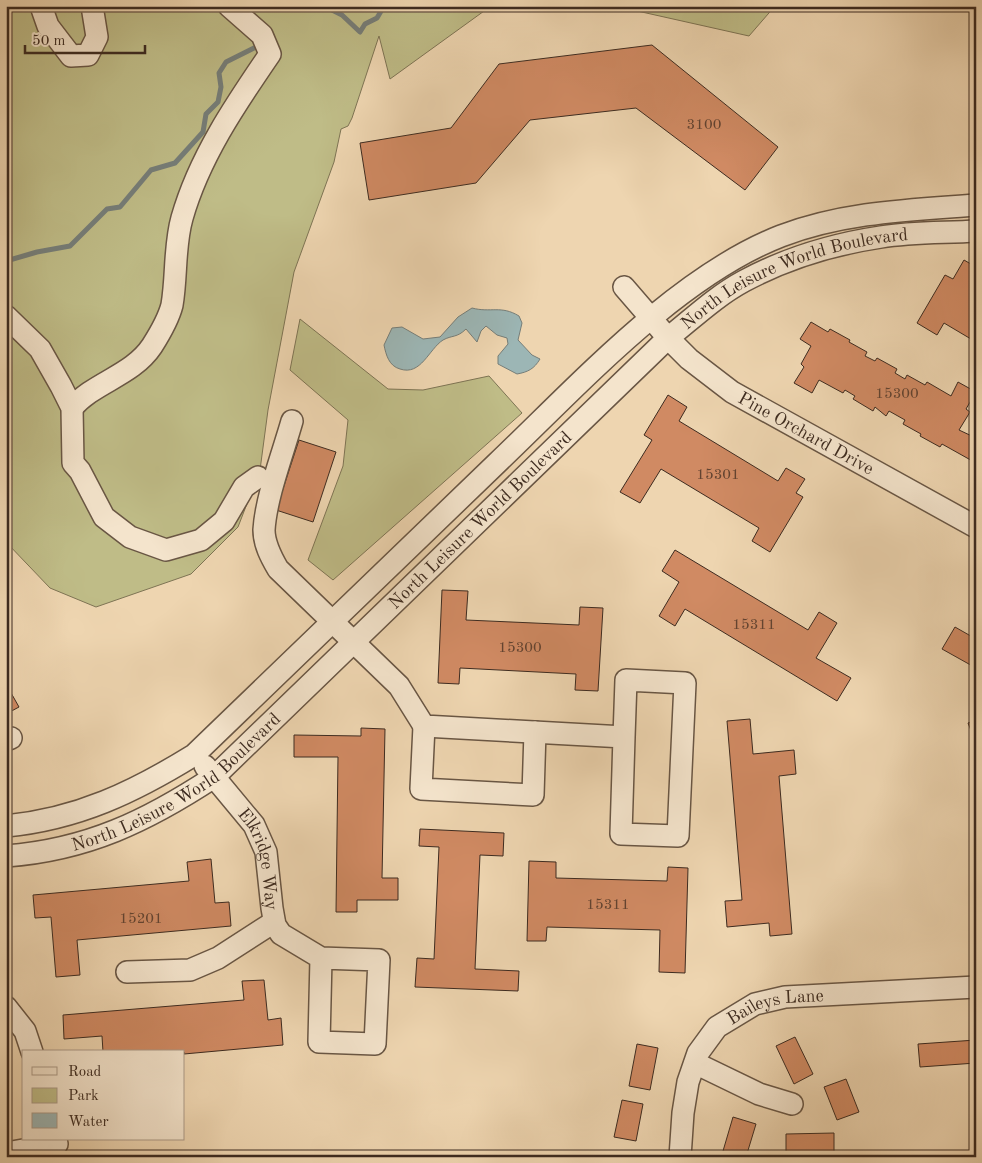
<svg xmlns="http://www.w3.org/2000/svg" width="982" height="1163" font-family="'Old Standard TT',serif">
<rect width="100%" height="100%" fill="#eed5b0"/>
<filter id="stains"><feTurbulence type="fractalNoise" baseFrequency=".004" numOctaves="4"/><feColorMatrix values="0 0 0 0 .2 0 0 0 0 .09 0 0 0 0 .02 0 0 0 .5 -.17"/></filter>
<radialGradient id="worn" r=".72"><stop offset=".6" stop-color="#630" stop-opacity="0"/><stop offset="1" stop-color="#630" stop-opacity=".3"/></radialGradient>
<path fill="#bfbc87" stroke="#7e7454" d="M6,6H491L390,79L379,36L352,118L348,126L341,129L334,162L294,272L268,410L260,470L238,527L191,574L96,607L50,588L6,542Z
M615,6H775L749,36Z
M300,319L388,389L423,390L489,376L522,413L333,580L308,560L343,466L348,420L290,370Z"/>
<path fill="#9cb6b5" stroke="#767e79" d="M472,308C491,313 501,305 519,316L522,323L518,340L532,355L540,359C534,369 528,372 517,374L498,364V356L508,344L507,338L497,335L486,326L481,331L477,342L466,329C457,338 452,335 443,340C429,349 421,376 400,369C389,366 386,355 384,345L392,328L402,327L423,339L440,337L458,317Z"/>
<g fill="none" stroke-linecap="round" stroke-linejoin="round">
<path stroke="#767e79" stroke-width="5" d="M328,8L342,15L360,32L365,24L377,18L384,6
M6,261L37,252L70,246L107,209L120,207L151,170L175,163L203,132L206,114L218,102L221,87L219,73L226,62L254,48"/>
</g>
<path fill="#d08a63" stroke="#3d2b20" d="M652,45L778,147L745,190L636,108L530,120L476,183L369,200L360,143L451,128L499,64Z
M964,260L976,267V279L973,283L976,285V342L944,323L937,335L917,323L945,275L953,279Z
M811,322L828,332L830,329L850,340L849,342L867,352L865,356L875,361L877,358L897,369L895,373L905,379L907,375L925,385L927,382L951,396L958,382L976,392L966,409L970,412L959,430L976,438V463L942,444L940,447L920,436L921,434L903,424L905,420L889,411L886,416L875,407L873,411L853,399L855,396L845,390L843,393L819,380L812,393L794,383L804,367L801,364L811,346L800,339Z
M668,395L687,407L679,421L778,481L786,468L805,479L796,493L803,497L770,552L752,541L759,528L661,469L640,503L620,492L652,440L644,435Z
M299,440L336,452L313,522L276,510Z
M675,550L808,630L819,612L837,623L816,658L851,678L837,701L685,609L675,626L659,616L679,582L662,571Z
M442,590L468,591L466,620L579,625L580,607L603,608L598,691L575,690L576,674L460,668L459,684L438,683Z
M955,627L976,639V668L942,649Z
M6,684L19,707L6,714Z
M750,719L753,754L794,750L796,774L779,776L792,934L770,936L769,923L727,927L725,901L742,900L727,721Z
M976,720V743L968,723Z
M361,728L385,729L382,878H398V900H357V912H336L338,757H294V735L361,736Z
M420,829L504,833L503,856L480,855L475,969L519,971L518,991L415,987L417,958L434,959L439,847L419,846Z
M211,859L215,903L229,902L231,926L77,940L80,975L56,977L51,917L35,918L33,895L189,881L187,862Z
M529,861L556,862V878L667,881L668,867L688,868L685,973L659,972L660,930L547,927L546,941H527Z
M264,980L268,1020L281,1018L283,1045L184,1054V1052H103L102,1036L64,1039L63,1015L244,1000L242,981Z
M795,1037L813,1074L794,1084L776,1046Z
M976,1040V1063L920,1067L918,1044Z
M637,1044L658,1048L650,1090L629,1086Z
M6,1069L11,1077L6,1080Z
M846,1079L859,1112L837,1120L824,1087Z
M622,1100L643,1104L636,1141L614,1137Z
M733,1117L756,1124L746,1157L723,1151Z
M834,1133V1157H786V1134Z"/>
<g fill="none" stroke-linecap="round" stroke-linejoin="round">
<defs>
<g id="minor">
<path d="M41,6L48,26L71,56L88,55L97,37L92,6"/>
<path id="s1" d="M624,287L668,338L689,359L732,392L976,527"/>
<path d="M6,316L40,349L61,386L72,408L73,463L80,471L104,517L130,537L166,550L201,540L224,521L244,487L258,477"/>
<path d="M72,408C94,382 132,376 152,346C159,335 169,317 172,305C177,276 174,246 182,218C199,158 235,105 270,54L262,35L229,6"/>
<path d="M292,421C283,453 266,497 264,530C264,544 271,557 278,569L399,686L424,726L624,737L621,834L678,836L685,683L626,680L624,737"/>
<path d="M424,726L421,789L533,795L535,732"/>
<path d="M6,740L11,738"/>
<path id="s2" d="M205,766L254,825L266,852L272,908L275,925L281,934L321,958L379,960L375,1044L319,1042L321,958"/>
<path d="M6,826C78,819 134,792 194,755C295,658 396,561 497,463C578,386 676,277 781,236C844,212 910,210 976,205"/>
<path id="s3" d="M6,856C87,850 147,821 214,777L668,338C692,319 716,296 744,281C785,259 834,244 881,237C912,232 944,233 976,231"/>
<path d="M127,972L190,970L218,958L274,922"/>
<path d="M6,1007L25,1031L32,1052"/>
<path d="M695,1063L759,1094L792,1104"/>
<path d="M6,1153L57,1144L56,1139"/>
<path id="s4" d="M680,1157L683,1113L688,1082L698,1053L717,1027L755,1004L785,997L976,987"/>
</g>
</defs>
<use href="#minor" stroke="#695644" stroke-width="24"/>
<use href="#minor" stroke="#f4e4cc" stroke-width="21"/>
</g>
<g text-anchor="middle" stroke-width="5" stroke-linejoin="round" paint-order="stroke">
<g font-size="15" fill="#624331">
<text x="704" y="129">3100</text>
<text x="897" y="398">15300</text>
<text x="718" y="479">15301</text>
<text x="754" y="629">15311</text>
<text x="520" y="652">15300</text>
<text x="608" y="909">15311</text>
<text x="141" y="923">15201</text>
</g>
<g font-size="18" fill="#3d2b20" stroke="#f4e4cc">
<text dy="6" stroke="none"><textPath href="#s3" startOffset="1000">North Leisure World Boulevard</textPath></text>
<text dy="6" stroke="none"><textPath href="#s1" startOffset="236">Pine Orchard Drive</textPath></text>
<text dy="6" stroke="none"><textPath href="#s3" startOffset="595">North Leisure World Boulevard</textPath></text>
<text dy="6" stroke="none"><textPath href="#s3" startOffset="190">North Leisure World Boulevard</textPath></text>
<text dy="6" stroke="none"><textPath href="#s2" startOffset="111">Elkridge Way</textPath></text>
<text dy="6" stroke="none"><textPath href="#s4" startOffset="202">Baileys Lane</textPath></text>
</g>
</g>
<rect width="982" height="1163" fill="none" stroke="#eed5b0" stroke-width="25"/>
<rect x="8" y="8" width="967" height="1148" fill="none" stroke="#3d2b20" stroke-width="2.5"/>
<rect x="12" y="12" width="957" height="1138" fill="none" stroke="#3d2b20"/>
<rect x="22" y="1050" width="162" height="90" fill="#f4e4cc" stroke="#ab9a87"/>
<rect x="32" y="1067" width="25" height="8" fill="#f4e4cc" stroke="#ab9a87"/>
<text x="68" y="1076" font-size="15" fill="#3d2b20">Road</text>
<rect x="32" y="1088" width="25" height="15" fill="#bfbc87" stroke="#ab9a87"/>
<text x="68" y="1100" font-size="15" fill="#3d2b20">Park</text>
<rect x="32" y="1113" width="25" height="15" fill="#9cb6b5" stroke="#ab9a87"/>
<text x="68" y="1126" font-size="15" fill="#3d2b20">Water</text>
<path d="M25 45v8h120v-8" fill="none" stroke="#3d2b20" stroke-width="2.5"/>
<text x="32" y="45" font-size="15" fill="#3d2b20" stroke="#f4e4cc" stroke-width="4" paint-order="stroke">50 m</text>
<rect width="100%" height="100%" filter="url(#stains)"/>
<rect width="100%" height="100%" fill="url(#worn)"/>
</svg>
